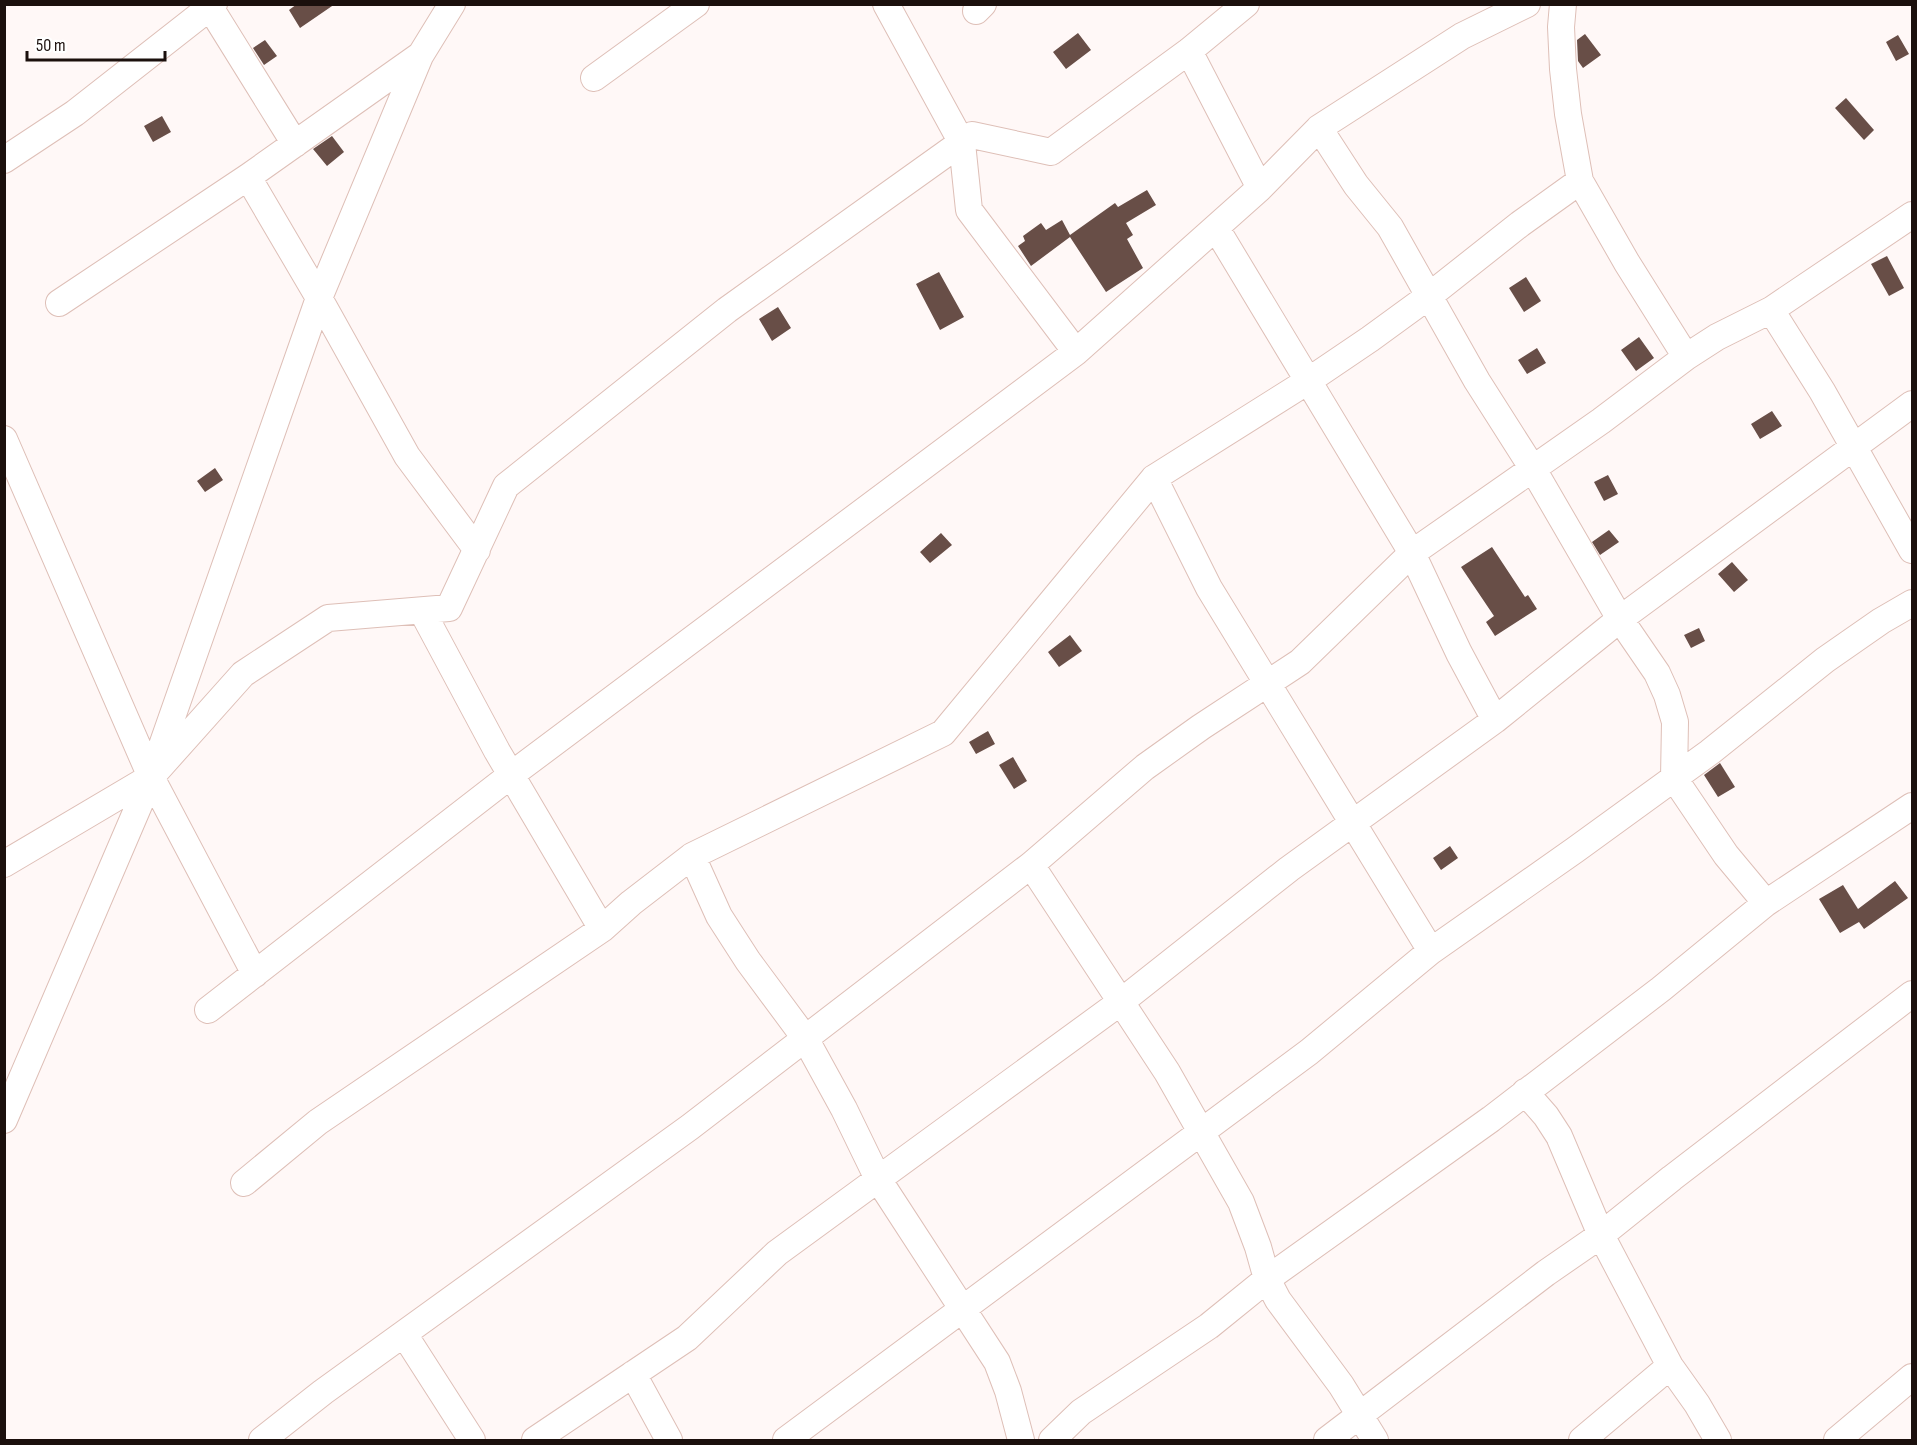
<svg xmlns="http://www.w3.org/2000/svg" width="1917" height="1445" font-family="'Sofia Sans Condensed',sans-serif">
<rect width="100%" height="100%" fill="#fff8f7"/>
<path fill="#684e47" d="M297,4H335L300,28L289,10Z
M1078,33L1091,50L1066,69L1053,52Z
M1585,34L1601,55L1583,68L1578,61L1577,40Z
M1898,35L1909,54L1896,61L1886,42Z
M265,40L277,56L264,65L253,48Z
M1846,98L1874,130L1864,140L1835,108Z
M162,116L171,132L153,142L144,126Z
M332,136L344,152L327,166L313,149Z
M1147,190L1156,205L1126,223L1133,235L1127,239L1143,268L1106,292L1070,237L1031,266L1018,246L1025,241L1023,236L1041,223L1046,230L1062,220L1070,235L1115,203L1118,207Z
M1887,256L1904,288L1889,296L1871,264Z
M939,272L964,317L940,330L916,284Z
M1526,277L1541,301L1524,312L1509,288Z
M778,307L791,328L772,341L759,319Z
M1639,337L1654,358L1636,371L1621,350Z
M1537,348L1546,363L1527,374L1518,360Z
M1772,411L1782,426L1760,439L1751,424Z
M215,468L223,480L205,492L197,481Z
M1608,475L1618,494L1604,501L1594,482Z
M1609,530L1619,542L1600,555L1592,542Z
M941,533L952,545L930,563L920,552Z
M1492,547L1525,597L1528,595L1537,609L1495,636L1486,622L1494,616L1461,567Z
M1732,562L1748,580L1734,592L1718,574Z
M1699,628L1705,641L1691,648L1684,635Z
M1070,635L1082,651L1059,667L1048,652Z
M988,731L995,744L976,754L969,742Z
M1013,757L1027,781L1014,789L999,765Z
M1720,763L1735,787L1718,797L1704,775Z
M1450,846L1458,858L1441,870L1433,858Z
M1895,881L1908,898L1864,929L1859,922L1840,933L1819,899L1843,885L1858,909Z"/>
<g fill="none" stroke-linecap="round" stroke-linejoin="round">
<defs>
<path id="minor" d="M208,4L295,144
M886,4L962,143L969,210L1076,352
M1563,4L1561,27L1563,69L1568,114L1580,181L1627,263L1686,357
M976,11L983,4
M1189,51L1260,188
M594,78L696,4
M1319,128L1356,185L1390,227L1477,381L1533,469L1620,619L1657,673L1667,695L1675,722L1674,778L1726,855L1766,903
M4,160L75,113L214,4
M248,177L319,298L407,456L477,550
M1216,228L1412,553L1459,653L1495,720
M59,303L248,177L419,56
M1771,310L1822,391L1912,550
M4,439L151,777L255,974
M1154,478L1209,588L1431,951
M422,611L497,751L602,929L631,903L692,856L719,916L748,961L805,1038L844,1109L878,1179L997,1362L1008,1391L1021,1440
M692,856L943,733L1154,478L1308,381L1370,339L1429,296L1520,224L1580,181
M4,864L151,777L243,674L328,618L449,608L506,486L727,310L972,135L1051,152L1189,51L1246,4
M1031,865L1167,1072L1241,1202L1258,1247L1267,1279L1278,1300L1341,1385L1375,1440
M208,1010L511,775L1076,352L1260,188L1319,128L1462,36L1527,4
M1525,1092L1546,1116L1559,1136L1601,1235L1670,1366L1697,1404L1718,1440
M4,1120L151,777L319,298L420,56L452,4
M244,1183L318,1122L602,929
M404,1334L472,1440
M633,1374L669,1440
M262,1440L323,1392L690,1127L1031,865L1145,767L1201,727L1300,662L1412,553L1601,421L1686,357L1717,337L1771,310L1912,215
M535,1440L687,1338L777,1253L1122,1001L1289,869L1495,720L1620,619L1912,404
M786,1440L1309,1052L1431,951L1575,850L1710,752L1825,660L1881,621L1912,603
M1052,1440L1081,1412L1209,1326L1267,1279L1491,1119L1661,989L1766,903L1912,806
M1327,1440L1546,1273L1601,1235L1672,1178L1912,994
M1582,1440L1670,1366
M1837,1440L1912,1377"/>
</defs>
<use href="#minor" stroke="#debfb7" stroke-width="28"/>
<use href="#minor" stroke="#fff" stroke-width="26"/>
</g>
<rect width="1917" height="1445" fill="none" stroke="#1b100d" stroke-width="12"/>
<path d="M27 51v9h138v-9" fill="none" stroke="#1b100d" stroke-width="3"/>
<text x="36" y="51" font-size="18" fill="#1b100d" stroke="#ffffff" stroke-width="4.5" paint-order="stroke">50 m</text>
</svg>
